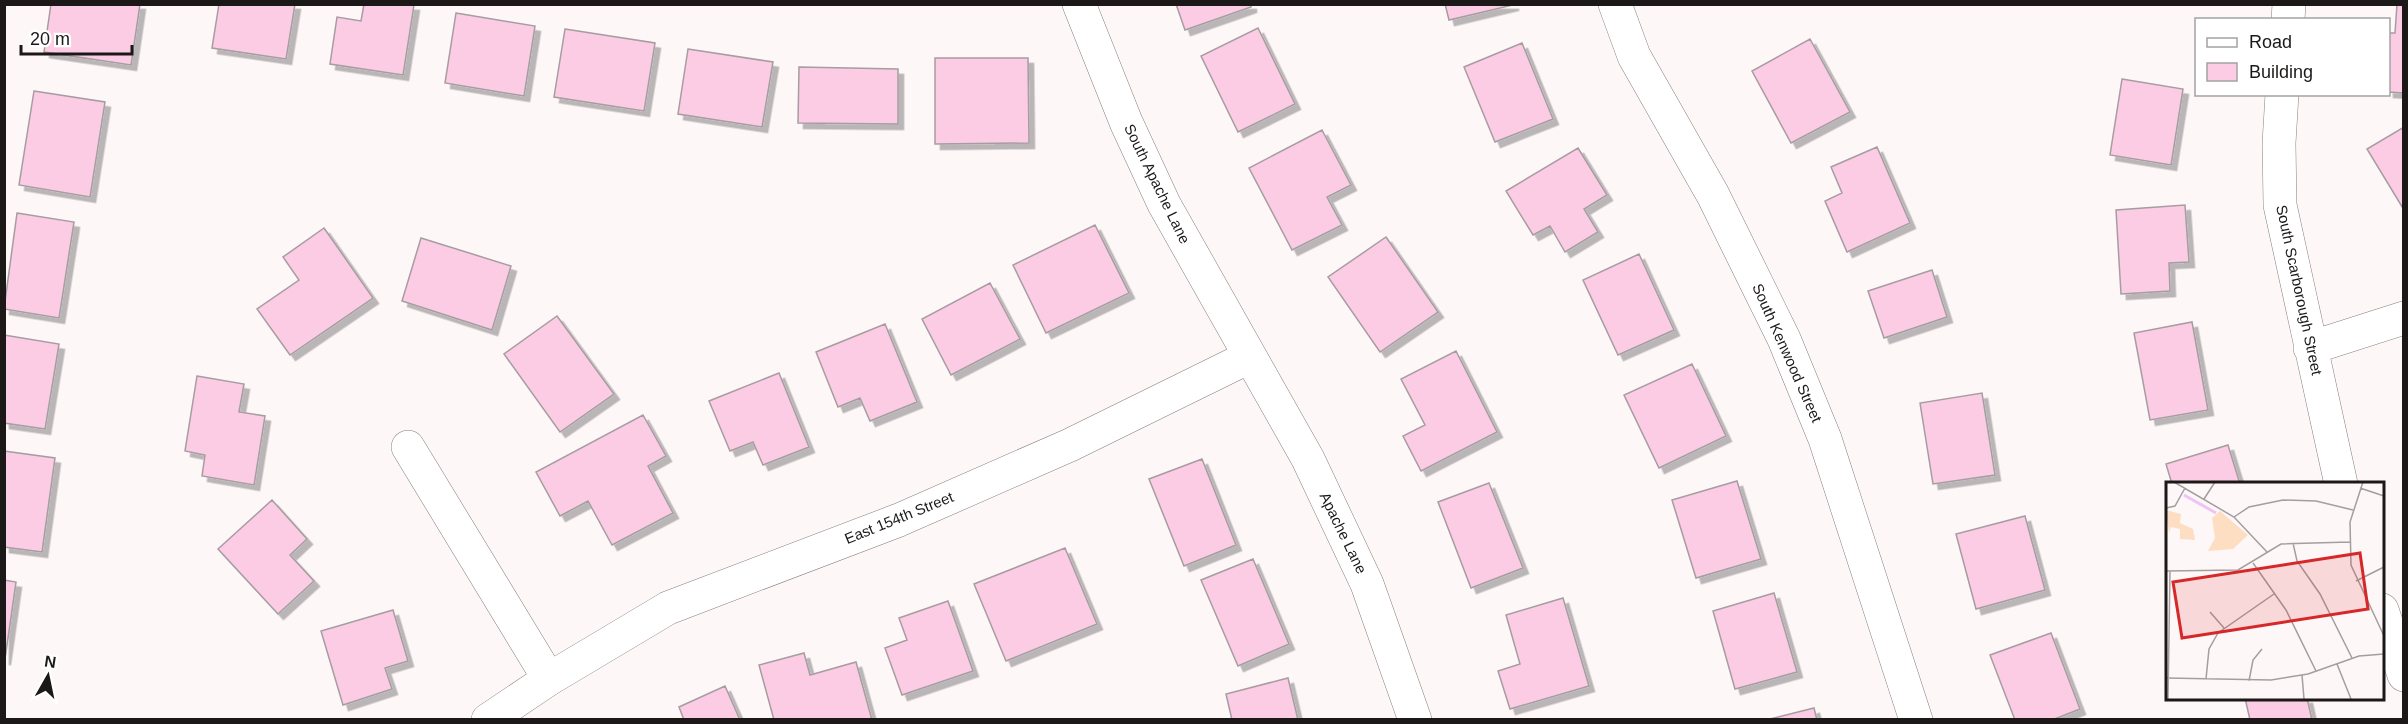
<svg xmlns="http://www.w3.org/2000/svg" width="2408" height="724" font-family="Arial,sans-serif">
<defs>
<filter id="shadow"><feDropShadow dx="5.5" dy="5.5" stdDeviation="0" flood-color="#0004"/></filter>
</defs>
<rect width="100%" height="100%" fill="#fef7f8"/>
<path fill="#fccbe4" stroke="#a69da1" stroke-width="1.5" filter="url(#shadow)" d="M51,4H140L131,65L44,52Z
M219,4H295L286,59L212,48Z
M364,4L414,5L403,75L330,64L337,17L361,21Z
M1176,4H1251V7L1185,30Z
M1445,4H1513V5L1449,20Z
M2397,4H2404V93L2388,92V33H2395Z
M456,13L535,26L524,96L445,83Z
M1258,28L1295,104L1238,132L1201,56Z
M565,29L655,43L644,111L554,97Z
M1810,39L1850,112L1791,143L1752,71Z
M1522,43L1553,119L1495,142L1464,67Z
M688,49L773,62L762,127L678,114Z
M935,58H1028L1029,143L935,144Z
M799,67L898,69V124L798,123Z
M2122,79L2183,89L2171,165L2110,155Z
M34,91L105,102L90,197L19,185Z
M2404,127V210L2367,149Z
M1322,130L1351,185L1327,197L1342,225L1292,250L1249,168Z
M1877,147L1910,223L1847,252L1825,201L1842,193L1831,167Z
M1578,148L1607,195L1584,209L1598,232L1565,252L1550,226L1533,235L1506,191Z
M2185,205L2189,262L2169,263L2170,291L2121,294L2116,210Z
M17,213L74,222L59,318L4,309Z
M1095,225L1129,293L1046,333L1013,265Z
M324,228L373,298L290,355L257,309L299,280L283,257Z
M1386,237L1438,312L1380,352L1328,277Z
M421,238L511,266L492,330L402,301Z
M1639,254L1674,330L1618,355L1583,280Z
M1932,270L1947,317L1884,338L1868,291Z
M990,283L1020,339L951,375L922,319Z
M557,316L614,394L560,432L504,354Z
M2192,322L2208,410L2150,420L2134,333Z
M885,324L917,402L870,421L860,398L838,407L816,352Z
M4,335L59,344L45,429L4,423Z
M1456,351L1497,432L1421,471L1403,436L1425,425L1401,379Z
M1692,364L1726,436L1659,468L1624,395Z
M779,373L809,447L763,465L753,442L730,451L709,401Z
M197,376L244,384L239,412L265,416L254,485L202,476L205,455L185,451Z
M1982,393L1995,475L1933,484L1920,403Z
M643,415L666,456L648,466L673,513L612,545L588,501L560,516L536,472Z
M2228,445L2240,484H2172L2166,464Z
M4,451L55,458L42,552L4,547Z
M1202,459L1236,545L1184,566L1149,479Z
M1737,481L1761,559L1696,578L1672,500Z
M1489,483L1523,568L1471,588L1438,502Z
M272,500L307,539L290,555L314,581L278,614L218,549Z
M2025,516L2045,590L1976,609L1956,534Z
M1065,548L1097,624L1006,661L974,584Z
M1253,559L1289,644L1238,666L1201,580Z
M4,580L16,582L5,659H4Z
M1774,593L1797,672L1735,689L1713,611Z
M1563,598L1589,686L1510,709L1498,671L1520,664L1506,615Z
M948,601L973,671L902,695L885,648L907,640L899,618Z
M393,610L408,661L385,668L392,689L343,705L321,631Z
M2051,633L2080,709L2052,720H2015L1990,655Z
M804,653L810,675L856,662L872,720H774L759,665Z
M1288,678L1298,720H1232L1226,694Z
M725,686L740,720H684L679,707Z
M2245,698H2307L2312,720H2250Z
M1814,708L1817,720H1766Z"/>
<g fill="none" stroke-linecap="round" stroke-linejoin="round">
<defs>
<path id="minor" d="M1079,4L1126,122L1164,204L1308,459L1367,584L1415,720
M1615,4L1634,56L1713,195L1784,339L1825,439L1916,720
M2288,20L2289,4
M2282,94L2279,143L2280,205L2341,484
M2310,348L2404,318
M408,447L549,679
M2382,610L2404,675
M488,720L549,679L668,608L899,520L1070,445L1249,357"/>
</defs>
<use href="#minor" stroke="#897f7f" stroke-width="34"/>
<use href="#minor" stroke="#fff" stroke-width="33"/>
</g>
<g text-anchor="middle" stroke-width="6" stroke-linejoin="round" paint-order="stroke">
<g font-size="15" fill="#1c1818" stroke="#fff">
<text transform="translate(1157 184) rotate(64)" y="5">South Apache Lane</text>
<text transform="translate(2299 290) rotate(78)" y="5">South Scarborough Street</text>
<text transform="translate(1787 353) rotate(66)" y="5">South Kenwood Street</text>
<text transform="translate(899 518) rotate(-22)" y="5">East 154th Street</text>
<text transform="translate(1343 533) rotate(64)" y="5">Apache Lane</text>
</g>
</g>
<g transform="translate(2166 482)">
<rect width="218" height="218" fill="#fef7f8"/>
<path d="M0,28L15,32L14,41L27,47L29,58L14,57V47L5,45L3,51ZM54,29L82,53L67,67L42,69L49,56L46,36Z" fill="#fddec2"/>
<path fill="none" stroke="#edc4f5" stroke-width="3" d="M18,13L50,31"/>
<path fill="none" stroke="#a49e9e" stroke-width="1.5" d="M8,0L68,35L101,70M197,0L184,40L185,83L218,154M194,6L218,14M38,17L49,0M0,26L9,24L19,6M68,35L83,25L117,18L150,19L187,28M127,61L131,79L154,112L186,176M87,81L120,128L150,189M0,89L72,88L115,62L184,60M190,99L218,85M44,130L58,146M171,182L185,217M136,193L138,217M0,196L105,198L142,192L193,174L218,172M40,197L43,167L52,151L108,112M83,199L87,178L96,167M2,217L4,89"/>
<path fill="#d62828" fill-opacity="0.15" stroke="#d62828" stroke-width="3" d="M194,71L202,127L16,156L7,100Z"/>
<rect width="218" height="218" fill="none" stroke="#1c1818" stroke-width="3"/>
</g>
<rect width="2408" height="724" fill="none" stroke="#1c1818" stroke-width="12"/>
<rect x="2195" y="18" width="195" height="78" fill="#ffffff" stroke="#a4a3a3" stroke-width="1.5"/>
<rect x="2207" y="38" width="30" height="9" fill="#ffffff" stroke="#a4a3a3" stroke-width="1.5"/>
<text x="2249" y="48" font-size="18" fill="#1c1818">Road</text>
<rect x="2207" y="63" width="30" height="18" fill="#fccbe4" stroke="#a4a3a3" stroke-width="1.5"/>
<text x="2249" y="78" font-size="18" fill="#1c1818">Building</text>
<g transform="translate(48 676) rotate(9)" stroke="#ffffff" stroke-width="4.5" paint-order="stroke">
<path d="M0-4.5L10 22L0 15L-10 22Z" fill="#1c1818"/>
<text y="-9" font-size="16" font-weight="bold" text-anchor="middle" fill="#1c1818">N</text>
</g>
<path d="M21 45v9h111v-9" fill="none" stroke="#1c1818" stroke-width="3"/>
<text x="30" y="45" font-size="18" fill="#1c1818" stroke="#ffffff" stroke-width="4.5" paint-order="stroke">20 m</text>
</svg>
